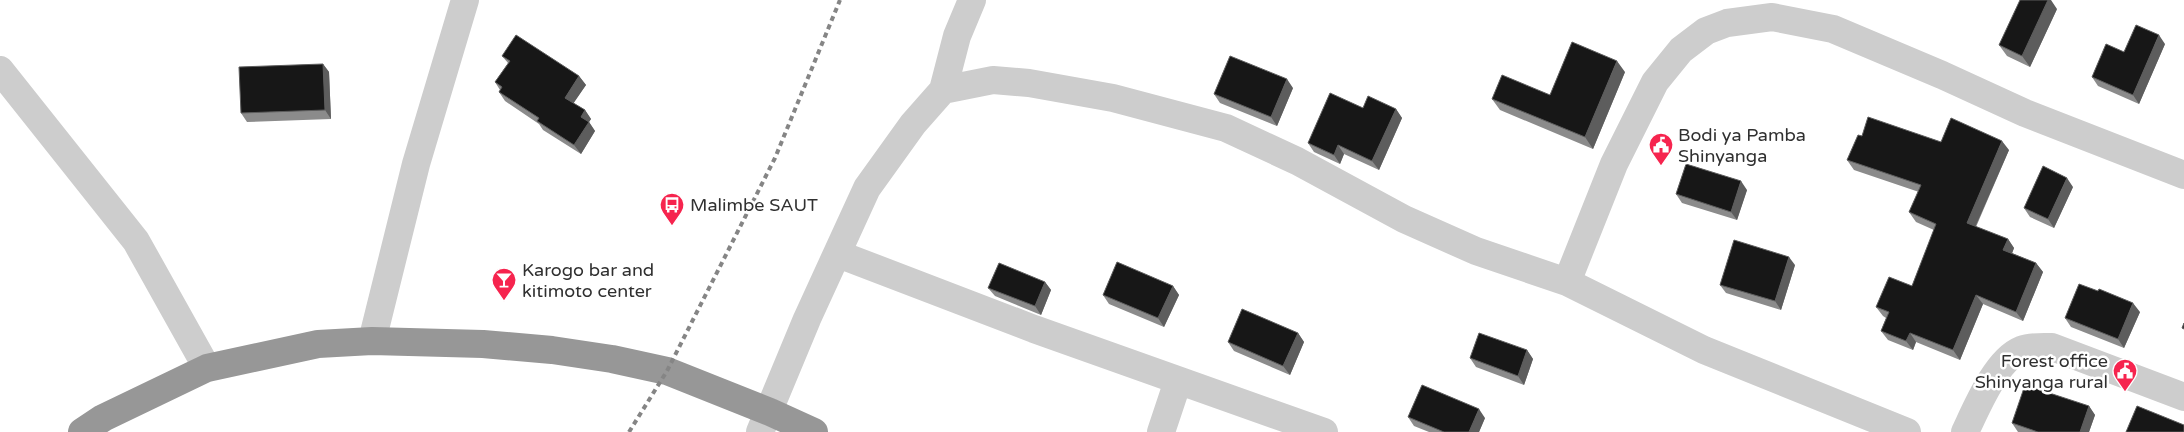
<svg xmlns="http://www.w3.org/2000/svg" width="2184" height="432" font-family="'Varela Round',sans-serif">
<rect width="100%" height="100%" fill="#fff"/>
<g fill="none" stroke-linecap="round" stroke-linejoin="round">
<path stroke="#cdcdcd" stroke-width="28" d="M0,70L136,241L207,368
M943,90L957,36L972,0
M838,254L1034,329L1324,432
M1567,282L1614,164L1655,82L1681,50L1706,31L1727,23L1772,17L1833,29L1942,75L2025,113L2184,175
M372,341L416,164L465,0
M760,432L807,319L867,188L913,124L943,90L993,80L1029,83L1113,98L1226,128L1297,161L1404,219L1476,251L1567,282L1704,350L1907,432
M1161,432L1178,381
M1965,432C1976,409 1996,360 2021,350C2032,346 2041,347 2052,347L2184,397"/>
<path stroke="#979797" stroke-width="28" d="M82,432L103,418L207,368L318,344L372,341L483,344L552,350L612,359L667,371L770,412L814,432"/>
<path stroke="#858585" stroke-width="4" stroke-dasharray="5 4" stroke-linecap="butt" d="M629,432L667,371L775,158L840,0"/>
</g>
<path fill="#8b8b8b" d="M2057,9L2030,67L2007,56L1999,45Z
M2165,44L2139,104L2098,86L2092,77L2124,52Z
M502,56L579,76L586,85L573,103L585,110L591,119L589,122L595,131L581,154L543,130L539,124L505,101L499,92L500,90L495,82L508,63Z
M323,64L329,72L331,119L247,122L241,113Z
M1625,72L1593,149L1500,110L1492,99L1550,95Z
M1293,88L1277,126L1220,103L1214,94Z
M1363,108L1396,109L1402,118L1379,170L1344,154L1340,164L1314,152L1308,143Z
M1862,136L1941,142L2009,150L1976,227L2008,239L2014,248L2012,253L2036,263L2043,272L2023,321L1983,304L1960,360L1916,342L1913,350L1888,340L1881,331L1886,318L1883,316L1876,307L1912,286L1934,230L1916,222L1909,212L1919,192L1854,170L1847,160Z
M2073,187L2054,228L2030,217L2024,208Z
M1747,190L1737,220L1682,203L1676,194Z
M1795,265L1781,310L1726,293L1720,285Z
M1045,282L1051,290L1041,315L995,296L988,288Z
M1173,286L1179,295L1164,327L1109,304L1103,295Z
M2140,312L2124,348L2071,327L2065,318Z
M1298,333L1304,342L1290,375L1234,351L1228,342Z
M1527,350L1533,359L1524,385L1476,367L1470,358Z
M2089,406L2095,415L2089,432H2018L2012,423Z
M1408,417L1485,418L1479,432H1429L1414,426Z"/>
<path fill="#5d5d5d" d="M2043,0H2051L2057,9L2030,67L2022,56Z
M2159,35L2165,44L2139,104L2133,95Z
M1617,61L1625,72L1593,149L1585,137Z
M323,64L329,72L331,119L325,110Z
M579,76L586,85L571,107L565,98Z
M1287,79L1293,88L1277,126L1271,117Z
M1396,109L1402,118L1379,170L1372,161Z
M585,110L591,119L589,122L595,131L581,154L574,145L581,117Z
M2002,141L2009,150L1973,232L1967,223Z
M1338,145L1344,154L1340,164L1334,155Z
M2067,178L2073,187L2054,228L2048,219Z
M1741,181L1747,190L1737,220L1731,212Z
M2008,239L2014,248L2010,259L2003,250Z
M1789,257L1795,265L1781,310L1775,301Z
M2036,263L2043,272L2023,321L2016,312Z
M1045,282L1051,290L1041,315L1035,306Z
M1173,286L1179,295L1164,327L1158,318Z
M1976,295L1983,304L1960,360L1953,350Z
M2133,303L2140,312L2124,348L2118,339Z
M1298,333L1304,342L1290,375L1283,366Z
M1910,333L1916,342L1913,350L1906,341Z
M1527,350L1533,359L1524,385L1518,376Z
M2089,406L2095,415L2089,432H2080Z
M1479,409L1485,418L1479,432H1469Z"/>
<path fill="#171717" stroke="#5d5d5d" d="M2020,0H2048L2022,56L1999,45Z
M2136,25L2159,35L2133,95L2092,77L2106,44L2124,52Z
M516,35L579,76L565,98L585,110L581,117L589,122L574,145L537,121L539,118L499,92L502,87L495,82L510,61L502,56Z
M1572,42L1617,61L1585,137L1492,99L1502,75L1550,95Z
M1230,56L1287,79L1271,117L1214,94Z
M323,64L325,110L241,113L239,67Z
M1330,93L1363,108L1368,96L1396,109L1372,161L1338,145L1334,155L1308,143Z
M1868,117L1941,142L1951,118L2002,141L1967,223L2008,239L2003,250L2036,263L2016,312L1976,295L1953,350L1910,333L1906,341L1881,331L1889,312L1876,307L1889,277L1912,286L1936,224L1909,212L1921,185L1847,160L1858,135L1862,136Z
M1686,164L1741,181L1731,212L1676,194Z
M2043,166L2067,178L2048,219L2024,208Z
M1734,240L1789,257L1775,301L1720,285Z
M1117,262L1173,286L1158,318L1103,295Z
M999,263L1045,282L1035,306L988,288Z
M2079,284L2098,291L2099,289L2133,303L2118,339L2065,318Z
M1242,309L1298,333L1283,366L1228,342Z
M2184,323V329L2182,328Z
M1479,333L1527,350L1518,376L1470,358Z
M1422,385L1479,409L1469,432H1444L1408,417Z
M2025,385L2089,406L2080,432H2038L2012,423Z
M2137,406L2184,425V432H2126Z"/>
<defs>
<symbol id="civic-pin" viewBox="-11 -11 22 30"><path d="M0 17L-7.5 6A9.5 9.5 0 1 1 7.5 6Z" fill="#f6244e" stroke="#fff"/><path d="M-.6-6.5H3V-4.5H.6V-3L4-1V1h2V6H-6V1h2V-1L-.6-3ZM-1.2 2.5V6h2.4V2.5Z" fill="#fff"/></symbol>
<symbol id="bus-pin" viewBox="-11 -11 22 30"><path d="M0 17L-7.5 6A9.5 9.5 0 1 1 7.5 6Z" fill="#f6244e" stroke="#fff"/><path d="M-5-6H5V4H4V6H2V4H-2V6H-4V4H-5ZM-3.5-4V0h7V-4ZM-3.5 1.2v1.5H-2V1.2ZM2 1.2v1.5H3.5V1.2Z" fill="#fff"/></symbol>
<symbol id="bar-pin" viewBox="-11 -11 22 30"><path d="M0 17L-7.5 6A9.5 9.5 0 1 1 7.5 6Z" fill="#f6244e" stroke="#fff"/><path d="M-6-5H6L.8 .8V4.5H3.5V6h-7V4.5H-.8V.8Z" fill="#fff"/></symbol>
</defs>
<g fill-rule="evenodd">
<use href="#civic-pin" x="1647" y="131" width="28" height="38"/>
<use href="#bus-pin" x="658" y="191" width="28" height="38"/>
<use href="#bar-pin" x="490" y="266" width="28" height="38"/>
<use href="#civic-pin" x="2111" y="357" width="28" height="38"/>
</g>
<g text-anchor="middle" stroke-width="5" stroke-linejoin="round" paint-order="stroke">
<g font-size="18" fill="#303030" stroke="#fff" text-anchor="start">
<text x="1678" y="141">Bodi ya Pamba<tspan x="1678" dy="21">Shinyanga</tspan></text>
<text x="690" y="211">Malimbe SAUT</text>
<text x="522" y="276">Karogo bar and<tspan x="522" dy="21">kitimoto center</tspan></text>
<text x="2108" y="367" text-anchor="end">Forest office<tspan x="2108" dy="21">Shinyanga rural</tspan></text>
</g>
</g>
</svg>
